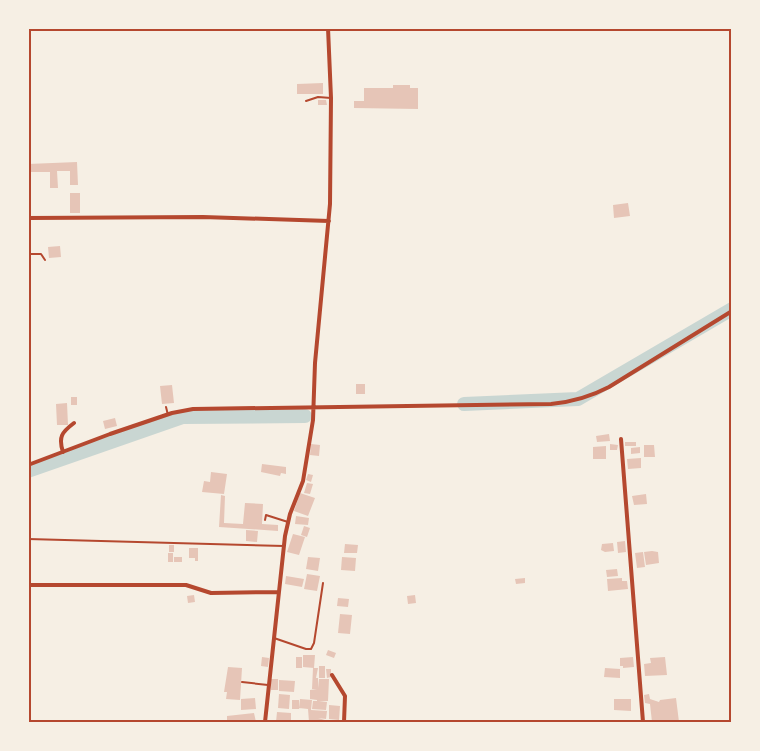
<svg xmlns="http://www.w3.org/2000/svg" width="760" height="751" font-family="'PT Sans',sans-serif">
<rect width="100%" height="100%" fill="#f6efe4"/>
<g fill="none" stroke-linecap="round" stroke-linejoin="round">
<path stroke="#c9d6d2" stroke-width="14" d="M464,404L578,399L732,309
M28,471L183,417L305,416"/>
</g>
<path fill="#e6c5b7" d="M323,83V94H297V84Z
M393,85H410V88H418V109L354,108V101H364V88H393Z
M318,100H326L327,105H318Z
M77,162L78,185H70V171H57L58,188H50V172H28V164Z
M70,193H80V213H70Z
M628,203L630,216L614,218L613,205Z
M60,246L61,257L49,258L48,247Z
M356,384H365V394H356Z
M172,385L174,403L162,404L160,386Z
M71,397H77V405H71Z
M67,403L68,425H57L56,404Z
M115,418L117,426L105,429L103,421Z
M609,434L610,441L597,442L596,436Z
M625,442H636V446H625Z
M311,444L320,445L319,456L310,455Z
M610,444L618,445L617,450H610Z
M644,445H654L655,457H644Z
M606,446V459H593V447Z
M640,447V453L631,454V448Z
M641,458V468L628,469L627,459Z
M262,464L286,467V474L281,473L280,476L261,472Z
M211,472L227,474L224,494L202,492L204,481L210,482Z
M308,474L313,475L311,482L306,480Z
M307,483L313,484L310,494L304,493Z
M300,493L315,498L308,516L294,511Z
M646,494L647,504L634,505L632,496Z
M221,495L225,496L224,523L243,524L245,503L263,504L262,524L278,525V531L219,527Z
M296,516L309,518L308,525L295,524Z
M304,526L310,528L307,537L301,535Z
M246,530L258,531L257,542L246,541Z
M293,534L305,537L299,555L287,552Z
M625,541L626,552L618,553L617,542Z
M613,543L614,551L605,552L601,550L602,544Z
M345,544L358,545L357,553H344Z
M169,545H174V552H169Z
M189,548H198V561H195V558H189Z
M652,551L658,552L659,563L646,565L644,552Z
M643,552L645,567L637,568L635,553Z
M168,553H173V562H168Z
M174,557H182V562H174Z
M308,557L320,558L318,571L306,569Z
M342,557L356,558L355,571L341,570Z
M617,569L618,576L607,577L606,570Z
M307,574L320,576L317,591L304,589Z
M286,576L304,579L302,587L285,584Z
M525,578V583L516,584L515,579Z
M622,578V581H627L628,589L608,591L607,579Z
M194,595L195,602L188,603L187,596Z
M415,595L416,603L408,604L407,596Z
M338,598L349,599L348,607L337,606Z
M340,614L352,615L350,634L338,633Z
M328,650L336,653L334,658L326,655Z
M303,655H315L314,668L303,667Z
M262,657L269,658L268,667L261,666Z
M296,657H302V668H296Z
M633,657L634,667L623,668V666H620V658Z
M665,657L667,675L645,676L644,664L651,663L650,658Z
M319,666H325V678H319Z
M228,667L242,668L240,700L226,699L227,692H224Z
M313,668H318L316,678H318V688L319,679H329L328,701H319L327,702L326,710L312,709L313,701H317V700L310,699V690L317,689H312Z
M605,668L620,669V678L604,677Z
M326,669H331V677L327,678Z
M271,679H278V690H271Z
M279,680L295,681L294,692L279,691Z
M279,694L290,695L289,709L278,708Z
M649,694L650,699L659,702L660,700L676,698L679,722H652L650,704L645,703L644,695Z
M255,698L256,709L241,710V699Z
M300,699L312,700L311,710L327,711L326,719L318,718L325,720V722H309L308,709L299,708Z
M614,699H631V711L614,710Z
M292,700H299V709H292Z
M329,705L340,706L339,720L329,719Z
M277,712L291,713V722H276Z
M254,713L256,722H227V716Z"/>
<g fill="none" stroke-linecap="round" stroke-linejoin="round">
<path stroke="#b5482f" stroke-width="2" d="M306,101L318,97L331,98
M28,254H41L45,260
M166,407L168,415
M265,520L266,515L288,522
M28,539L284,546
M274,638L306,649H311L314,643L323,583
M242,682L268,685"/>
<path stroke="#b5482f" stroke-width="4" d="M28,218L203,217L329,221
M621,439L643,722
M63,452C58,437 62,432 74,423
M28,465L110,434L172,413L193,409L551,404C572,402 590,397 609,387L732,311
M28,585H186L211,593L279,592
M332,675L345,696L344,722
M265,722L285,536L290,514L303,481L313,420L315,363L330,204L331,98L328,28"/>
</g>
<rect width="760" height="751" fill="none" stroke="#f6efe4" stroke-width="60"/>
<rect x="30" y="30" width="700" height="691" fill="none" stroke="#b5482f" stroke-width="2"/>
</svg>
